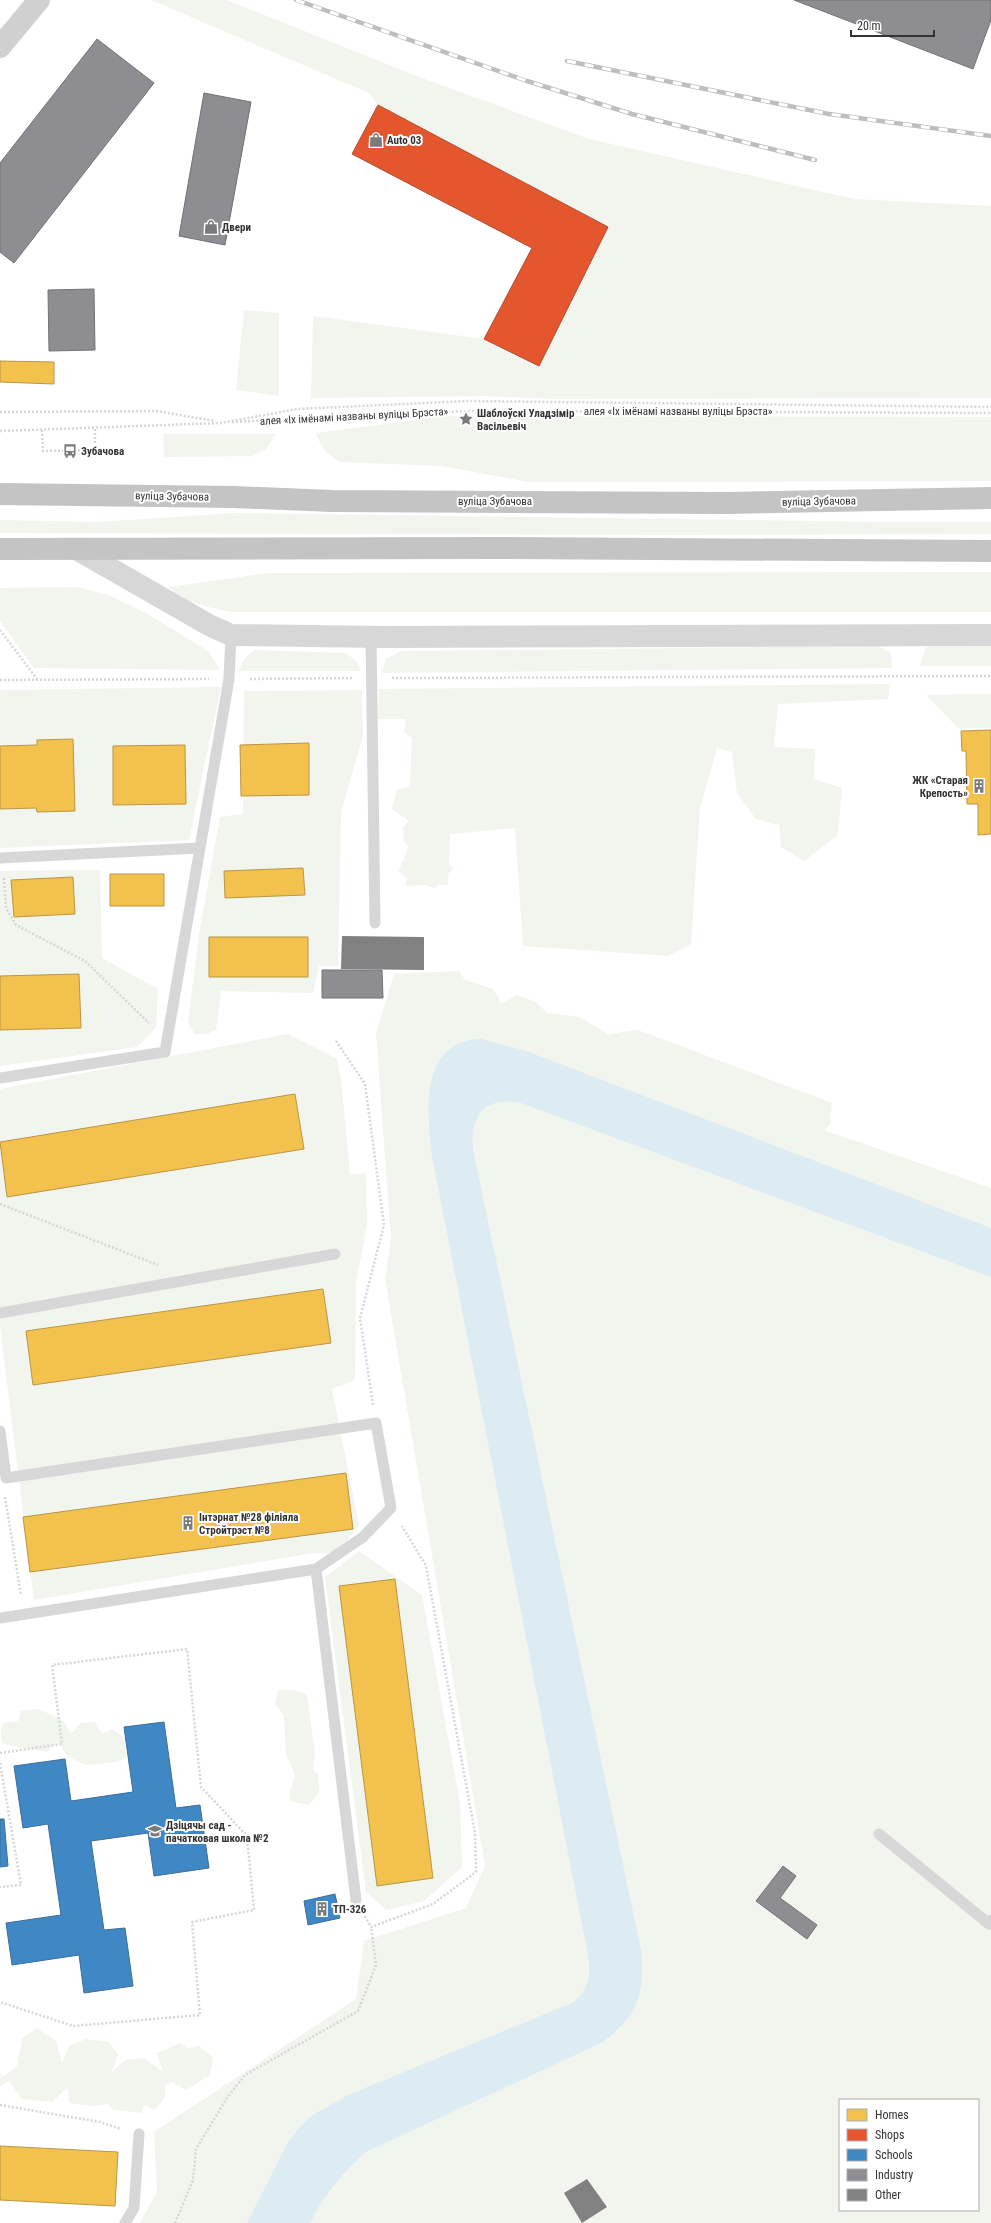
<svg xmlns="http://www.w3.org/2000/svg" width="991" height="2223" font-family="'Roboto Condensed',sans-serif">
<rect width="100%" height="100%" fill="#fff"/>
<path fill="#f1f5ed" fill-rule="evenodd" d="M151,0H227L414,75L589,139L854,199L991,206V398L554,399L483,396L311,398L313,316L484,339L539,366L608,227L378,105L369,93Z
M244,310L279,313V396L236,390Z
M448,416L991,417V481L529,482L442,466L340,462C327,454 321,448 316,433Z
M163,434H276L266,449L252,456L164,457Z
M235,513L882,522H991V534L669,535L0,533V520L98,522Z
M991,572V612H232C210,607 184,604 169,587L269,573Z
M77,587L108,595L148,614L208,651L220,670L34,668L0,621V588Z
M878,646L891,653L892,668L382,673L386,659L401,651Z
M991,646V666H920L926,647Z
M254,650L346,653L356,661L361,671H239L244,659Z
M890,684L888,699L778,704L774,747L815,749L814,779L842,788L838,835L804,861L781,847L779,825L756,819L737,793L732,752L717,748L700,808L691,944L668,956L523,946L515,828L450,834L449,864L453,869L448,874V885H438L435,888L425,885L406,886L407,878L399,872C401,861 407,857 408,846L404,842L403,828L409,821L392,809L397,789L410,787L412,738L404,732L406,719H378L379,689Z
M221,687L189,840L0,848V690Z
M362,690L363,736L341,812L338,966H319L313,993L221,991L216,1030L207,1034H195L188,1023L199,934L220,817L243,814L244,691Z
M991,694V728H958L926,695Z
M100,870L102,958L158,989L156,1028L137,1047L0,1066V871Z
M459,971L465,980L493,989L502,1004L517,995L536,1002L547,1013L579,1017L608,1034L638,1030L832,1103L830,1124L824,1130L991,1188V2223H140L157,2192L154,2132L356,1999L364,1941L466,1908L485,1866L385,1279L391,1238L376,1034L394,974ZM840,2100H978V2210H840Z
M288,1034L337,1059L341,1078L350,1175L366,1173L367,1226L356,1282L355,1380L332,1389L359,1525L338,1553H314L34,1600L0,1326V1089Z
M359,1551L422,1595L460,1803L462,1867L424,1901L387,1910L366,1892L325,1577Z
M278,1690H294L307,1695L315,1753L313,1770L318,1773L319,1793L309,1805L290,1801V1791L295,1775L286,1755L284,1716L275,1704Z
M39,1709L63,1721L71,1733L81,1723L95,1722L102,1734L112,1729L124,1737L126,1756L118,1762L86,1765L67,1756L59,1742L47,1752L3,1744C0,1738 0,1730 4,1723L18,1721L21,1711Z
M37,2028L56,2041L62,2063L69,2046L86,2039L109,2042L118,2055L111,2073L125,2060L144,2058L163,2072L157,2053L180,2043L188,2049L198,2045L213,2057L210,2075L186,2090L172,2082L165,2085V2097L155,2110L144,2105L142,2113L114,2110L108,2104L94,2106L69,2103L68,2087L52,2102L22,2099L9,2081L0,2086V2073L2,2077L17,2067L22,2038Z"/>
<path fill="#ddebf3" d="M482,1039L526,1051L991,1228V1277L521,1103C485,1096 470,1115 473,1150L641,1950C646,1992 637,2018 601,2043L366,2152C342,2173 324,2195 310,2223H247L287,2144L299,2128L313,2115L348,2095L572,2003C589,1991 591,1975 588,1955L431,1151C427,1107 421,1040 482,1039Z"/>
<path fill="#f2c14e" stroke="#b99646" d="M0,361L54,362V384L0,382Z
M991,730V834L978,835V804H967L966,751H962L961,731Z
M73,739L75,811L37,812L36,808L0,809V746L37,745V740Z
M309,743V795L241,796L240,745Z
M185,745L186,804L113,805V746Z
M303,868L305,895L225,898L224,871Z
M110,874H164V906H110Z
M73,877L75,914L14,917L11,880Z
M209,937H308V977H209Z
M79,974L81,1028L0,1030V976Z
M295,1094L304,1149L7,1197L0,1142Z
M323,1289L331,1343L33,1385L26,1331Z
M346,1473L353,1529L30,1572L23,1517Z
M395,1579L433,1878L377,1886L339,1586Z
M0,2146L118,2152L115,2206L0,2200Z"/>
<path fill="#e4572e" stroke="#af4c30" d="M378,105L608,227L539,366L484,339L532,248L352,154Z"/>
<path fill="#3f88c5" stroke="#3b6e99" d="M164,1722L176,1808L200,1805L209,1868L154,1876L148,1833L91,1841L104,1930L125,1928L133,1986L84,1993L79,1955L12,1965L6,1923L61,1915L48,1824L23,1828L14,1766L65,1759L71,1801L133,1792L124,1727Z
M0,1819H4L8,1866L0,1867Z
M335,1894L340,1918L308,1925L304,1901Z"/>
<path fill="#8d8d92" stroke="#727276" d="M794,0H991V20L973,69Z
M97,39L154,83L14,263L0,252V163Z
M204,93L251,102L225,245L179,236Z
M94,289L95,350L49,351L48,290Z
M322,970H382L383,998H322Z
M783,1866L796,1876L780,1898L817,1925L807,1939L756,1901Z"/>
<path fill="#818181" d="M342,936L424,937V970L341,969Z
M587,2179L607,2207L582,2223L564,2193Z"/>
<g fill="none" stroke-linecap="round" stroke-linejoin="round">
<path stroke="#d6d6d6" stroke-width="2.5" stroke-dasharray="2 2" stroke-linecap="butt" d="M0,412L156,411L215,421
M232,422L469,411L991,413
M42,430L43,451L95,450V427
M0,431L221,423L297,409L468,401L991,407
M0,630L37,679
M392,678L991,676
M250,679L353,678
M0,680L209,679
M4,878L6,908L16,925L85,961L149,1023
M336,1041L365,1084L384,1225L360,1318L373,1405
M0,1204L158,1265
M5,1497L21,1595
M0,1753L62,1744L52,1665L187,1649L201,1787L247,1836L254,1910L192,1922L200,2015L73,2026L0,2002
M0,1763L21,1885L0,1887
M365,1916L371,1927L433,1904L476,1872L475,1833L426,1566L402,1526
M0,2105L100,2122L121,2129
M175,2223L193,2180L196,2149L227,2098L245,2075L358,2011L376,1965L371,1927"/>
<path stroke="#d7d7d7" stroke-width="11" d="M371,637L375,923
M0,858L200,848
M0,1078L165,1052L229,679L231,635
M0,1313L335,1254
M0,1431L6,1478L376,1423L391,1508L363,1537L316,1569
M0,1618L316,1569L356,1900
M879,1834L989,1924L991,1920
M125,2223L134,2208L139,2134"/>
<path stroke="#d7d7d7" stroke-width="22" d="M78,550L209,625L231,635L385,637L991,635"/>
<path stroke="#d0d0d0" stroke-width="22" d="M0,47L39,0"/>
<path stroke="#c4c4c4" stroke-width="22" d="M0,494L234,497L332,501L727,503L991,498
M0,549L492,548L991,551"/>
<defs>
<path id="rail" d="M296,0L527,81L632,114L815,160
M567,61L829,114L991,136"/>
</defs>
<use href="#rail" stroke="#bebebe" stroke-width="4.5"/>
<use href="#rail" stroke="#fff" stroke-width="3" stroke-dasharray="9" stroke-linecap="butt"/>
</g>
<defs>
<symbol id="shop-bare" viewBox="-9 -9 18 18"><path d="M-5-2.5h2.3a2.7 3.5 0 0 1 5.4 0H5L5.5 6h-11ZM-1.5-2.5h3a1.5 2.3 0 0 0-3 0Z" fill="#7a7a7a" stroke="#fff" stroke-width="2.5" paint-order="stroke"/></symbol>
<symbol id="sight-bare" viewBox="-9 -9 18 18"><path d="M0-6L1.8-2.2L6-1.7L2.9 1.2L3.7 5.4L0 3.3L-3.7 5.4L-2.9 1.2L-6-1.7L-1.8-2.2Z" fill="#7a7a7a" stroke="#fff" stroke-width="2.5" paint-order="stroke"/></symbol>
<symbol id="bus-bare" viewBox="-9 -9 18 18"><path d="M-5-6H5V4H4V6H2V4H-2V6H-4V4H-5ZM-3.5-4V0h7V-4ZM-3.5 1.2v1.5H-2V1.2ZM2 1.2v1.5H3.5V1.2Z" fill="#7a7a7a" stroke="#fff" stroke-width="2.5" paint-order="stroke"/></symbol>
<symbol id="building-bare" viewBox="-9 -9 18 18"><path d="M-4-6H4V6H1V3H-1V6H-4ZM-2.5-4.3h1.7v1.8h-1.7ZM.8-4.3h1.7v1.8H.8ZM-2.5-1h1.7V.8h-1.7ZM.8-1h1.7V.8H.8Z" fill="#7a7a7a" stroke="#fff" stroke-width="2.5" paint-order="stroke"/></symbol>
<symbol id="school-bare" viewBox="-9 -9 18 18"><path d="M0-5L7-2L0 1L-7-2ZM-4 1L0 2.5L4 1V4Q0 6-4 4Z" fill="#7a7a7a" stroke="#fff" stroke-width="2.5" paint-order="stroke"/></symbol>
</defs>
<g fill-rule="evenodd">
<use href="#shop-bare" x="366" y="130" width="20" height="20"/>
<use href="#shop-bare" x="201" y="217" width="20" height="20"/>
<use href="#sight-bare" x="456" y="409" width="20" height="20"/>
<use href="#bus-bare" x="60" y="441" width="20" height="20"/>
<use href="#building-bare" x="969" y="776" width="20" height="20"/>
<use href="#building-bare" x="178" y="1513" width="20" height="20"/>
<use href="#school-bare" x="145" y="1821" width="20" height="20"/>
<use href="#building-bare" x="312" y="1899" width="20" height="20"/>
</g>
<g text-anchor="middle" stroke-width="4" stroke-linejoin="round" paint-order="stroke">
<g font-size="11" font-weight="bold" fill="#333" stroke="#fff" text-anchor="start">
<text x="387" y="144">Auto 03</text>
<text x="222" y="231">Двери</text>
<text x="477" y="417">Шаблоўскі Уладзімір<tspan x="477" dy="13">Васільевіч</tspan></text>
<text x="81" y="455">Зубачова</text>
<text x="968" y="784" text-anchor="end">ЖК «Старая<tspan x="968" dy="13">Крепость»</tspan></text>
<text x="199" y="1521">Інтэрнат №28 фiлiяла<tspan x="199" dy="13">Стройтрэст №8</tspan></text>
<text x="166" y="1829">Дзіцячы сад -<tspan x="166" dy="13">пачатковая школа №2</tspan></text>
<text x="333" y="1913">ТП-326</text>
</g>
<g font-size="11" fill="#333" stroke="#fff">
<text x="678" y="415">алея «Іх імёнамі названы вуліцы Брэста»</text>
<text transform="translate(354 416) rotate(-3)" y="4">алея «Іх імёнамі названы вуліцы Брэста»</text>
<text transform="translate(172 496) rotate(1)" y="4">вуліца Зубачова</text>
<text x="495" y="505">вуліца Зубачова</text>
<text transform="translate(819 501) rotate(-1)" y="4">вуліца Зубачова</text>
</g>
</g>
<rect x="839" y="2099" width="140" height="112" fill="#ffffff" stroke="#adadad"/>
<rect x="847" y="2109" width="20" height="12" fill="#f2c14e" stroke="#adadad"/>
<text x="875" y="2119" font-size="12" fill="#333333">Homes</text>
<rect x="847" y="2129" width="20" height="12" fill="#e4572e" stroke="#adadad"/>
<text x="875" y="2139" font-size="12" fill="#333333">Shops</text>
<rect x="847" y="2149" width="20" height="12" fill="#3f88c5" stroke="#adadad"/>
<text x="875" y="2159" font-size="12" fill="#333333">Schools</text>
<rect x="847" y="2169" width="20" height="12" fill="#8d8d92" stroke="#adadad"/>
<text x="875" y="2179" font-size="12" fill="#333333">Industry</text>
<rect x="847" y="2189" width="20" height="12" fill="#818181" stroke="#adadad"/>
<text x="875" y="2199" font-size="12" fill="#333333">Other</text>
<path d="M851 30v6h83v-6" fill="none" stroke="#333333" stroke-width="2"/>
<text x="857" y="30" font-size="12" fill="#333333" stroke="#ffffff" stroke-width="3" paint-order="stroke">20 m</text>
</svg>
